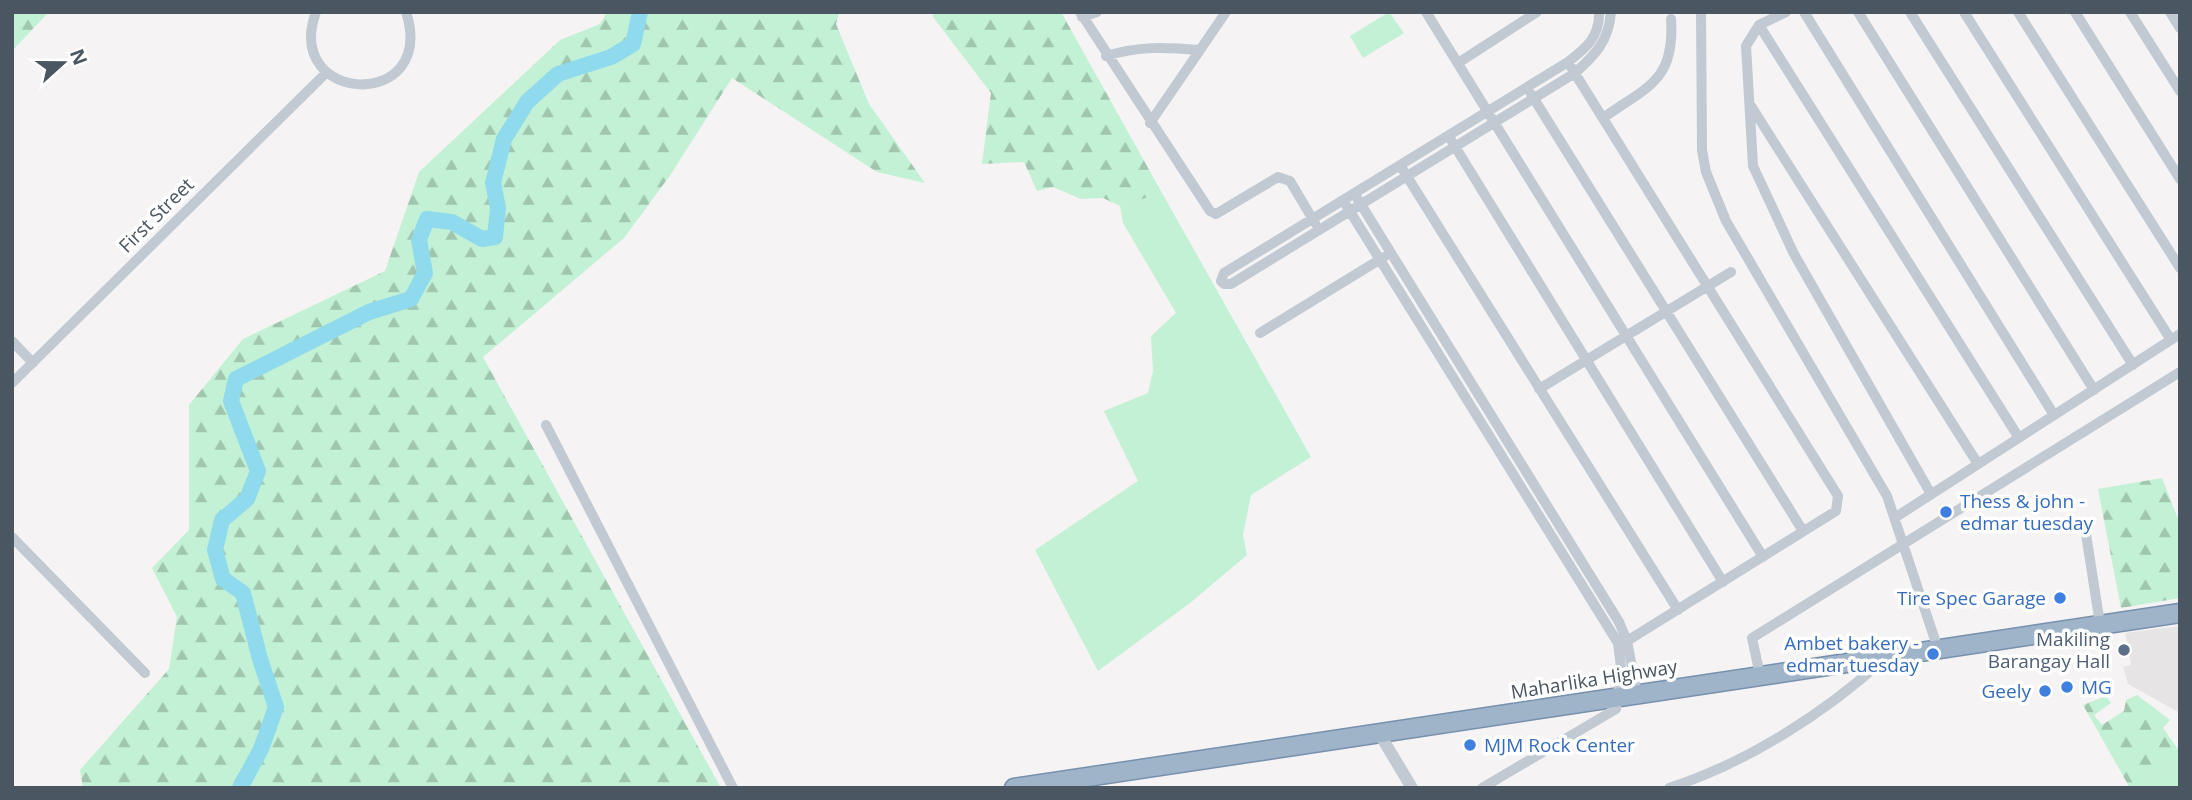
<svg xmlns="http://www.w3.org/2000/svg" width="2192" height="800" font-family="'Open Sans',sans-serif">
<defs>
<pattern id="forest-firs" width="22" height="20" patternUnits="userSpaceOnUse" patternTransform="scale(1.75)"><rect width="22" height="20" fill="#c3f1d5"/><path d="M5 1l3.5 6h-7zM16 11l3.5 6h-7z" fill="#a0c6b0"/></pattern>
</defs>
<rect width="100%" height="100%" fill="#f5f3f3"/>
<path fill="#e6e4e5" d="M2180,626V713L2128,684L2123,667L2131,665L2125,633Z"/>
<path fill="#c3f1d5" d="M1389,12L1404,33L1363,58L1350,36Z
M1162,193L1311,457L1251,495L1243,535L1247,555L1190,603L1098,671L1035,550L1138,481L1104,411L1148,393L1153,371L1151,336L1176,313L1123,223L1120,206Z
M2180,759V788H2136Z"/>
<path fill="url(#forest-firs)" d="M12,12H49L12,51Z
M607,12H839L836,24L869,104L925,183L877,172L732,78L671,174L624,238L483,357L721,788H83L80,770L169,669L177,617L152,568L189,530V405L243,339L385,271L419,172L560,40L600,24Z
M933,12H1061L1162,193L1120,206L1103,198L1081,199L1053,187L1037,191L1024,162L982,164L991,93L933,17Z
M2162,478L2180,524V598L2121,608L2098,489Z
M2137,695L2170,720L2163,728L2180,752V759L2136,788H2130L2083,705L2106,696L2111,703L2094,715L2102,725L2124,711L2126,700Z"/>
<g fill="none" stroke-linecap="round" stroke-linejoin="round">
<path stroke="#90daee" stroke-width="16" d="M240,788L261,749L276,707L260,659L243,593L223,579L215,550L222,520L247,499L258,471L231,401L236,379L369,312L411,299L425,273L419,240L427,219L452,222L482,239L495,237L498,208L493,183L504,139L527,102L558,74L611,57L633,44L640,12"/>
<defs>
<path id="trunk" d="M1014,788L2180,613"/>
</defs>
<use href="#trunk" stroke="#7690ad" stroke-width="21"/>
<path stroke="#c1cad2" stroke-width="10" d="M316,12C282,105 438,112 406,12
M1080,12L1210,211L1216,214L1278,177L1290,181L1315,223
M1426,12L1763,557
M1599,12C1600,37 1586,48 1568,62L1224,273L1221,281L1224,284H1231L1575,73C1595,55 1609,41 1611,12
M1701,12L1702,150L1706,172L1726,221L1887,496L1938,649
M1786,12L1759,25L1746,46L1753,166L1794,254L1931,494
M1804,12L2054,415
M1858,12L2094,390
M1910,12L2133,365
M1964,12L2171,340
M2018,12L2180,268
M2075,12L2180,179
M2130,12L2180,91
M2170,12L2180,28
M1082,17L1097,12
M1759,25L2019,438
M1106,56C1138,46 1166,47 1199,50
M1458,63L1537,12
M1571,67L1838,496L1836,511L1627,641L1618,643
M1531,94L1803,531
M1751,106L1978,464
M1603,118C1648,86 1675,81 1671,19
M1150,123L1226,12
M1451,140L1723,582
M1403,170L1678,610
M1357,198L1619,622L1627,641L1637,694
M1346,205L1618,643L1621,667L1616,709L1482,788
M1260,333L1384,257
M12,341L33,363
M12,383L326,73
M1539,389L1731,272
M546,425L733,788
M1896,517L2180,334
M2086,534L2100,624
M12,537L145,673
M1760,675L1752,638L2180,372
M1669,788C1746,763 1824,714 1884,659"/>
<path stroke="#c1cad2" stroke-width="12" d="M1379,733L1412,788"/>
<use href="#trunk" stroke="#9fb4c9" stroke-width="18"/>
</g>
<g fill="#3f7fe0" stroke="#fff" stroke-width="2.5">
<circle cx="1946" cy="512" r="7"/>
<circle cx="2060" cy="598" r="7"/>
<circle cx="1933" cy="654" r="7"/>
<circle cx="2067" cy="687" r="7"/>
<circle cx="2045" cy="691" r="7"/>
<circle cx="1470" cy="745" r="7"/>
</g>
<circle fill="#5c6f8a" stroke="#fff" stroke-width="2.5" cx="2124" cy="650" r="7"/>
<g text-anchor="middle" stroke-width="7" stroke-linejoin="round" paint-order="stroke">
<g font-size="19" fill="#4a5661" stroke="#fff">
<text transform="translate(156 215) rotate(-45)" y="7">First Street</text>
<text transform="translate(1594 679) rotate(-9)" y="7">Maharlika Highway</text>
</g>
<g font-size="19" fill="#366cbe" stroke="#fff" text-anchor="start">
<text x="1960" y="508">Thess &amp; john -<tspan x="1960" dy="22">edmar tuesday</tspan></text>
<text x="2046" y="605" text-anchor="end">Tire Spec Garage</text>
<text x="1919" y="650" text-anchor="end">Ambet bakery -<tspan x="1919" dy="22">edmar tuesday</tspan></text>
<text x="2081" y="694">MG</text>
<text x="2031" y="698" text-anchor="end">Geely</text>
<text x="1484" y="752">MJM Rock Center</text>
</g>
<g font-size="19" fill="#4e5e75" stroke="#fff" text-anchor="end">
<text x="2110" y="646">Makiling<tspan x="2110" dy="22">Barangay Hall</tspan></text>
</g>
</g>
<rect width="2192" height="800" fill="none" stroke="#4a5661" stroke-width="28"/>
<g transform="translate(63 63) rotate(69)" stroke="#ffffff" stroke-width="5" paint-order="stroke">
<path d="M0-5L12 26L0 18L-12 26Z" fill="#4a5661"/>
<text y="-10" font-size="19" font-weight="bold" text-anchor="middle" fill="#4a5661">N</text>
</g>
</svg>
